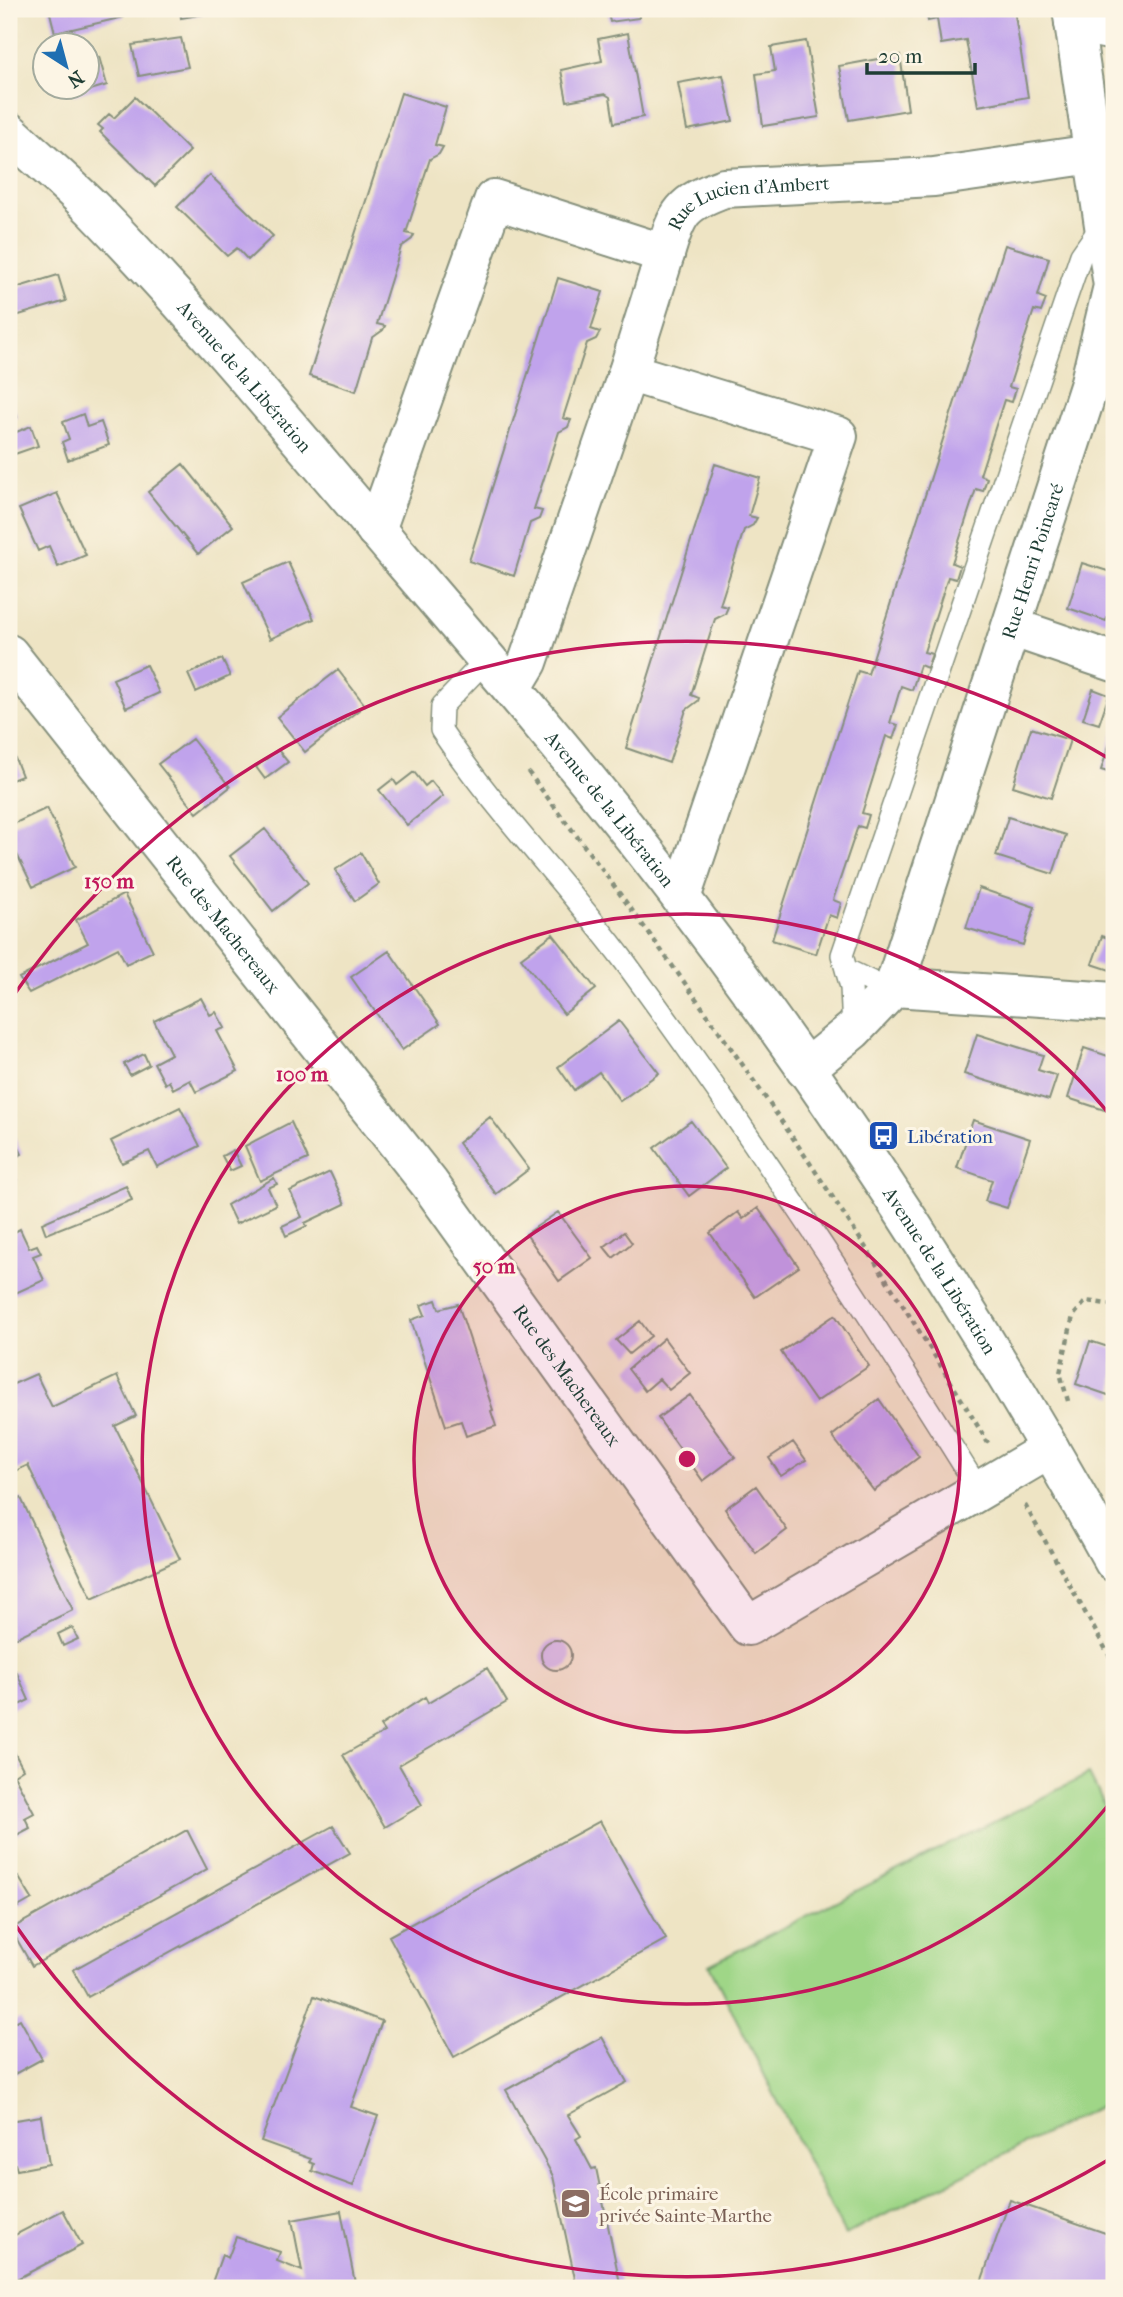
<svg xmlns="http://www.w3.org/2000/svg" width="1123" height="2297" font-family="'IM FELL French Canon',serif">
<rect width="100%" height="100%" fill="#fcf5e5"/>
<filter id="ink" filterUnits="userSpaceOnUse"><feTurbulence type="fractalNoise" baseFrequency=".0143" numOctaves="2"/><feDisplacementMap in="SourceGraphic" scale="14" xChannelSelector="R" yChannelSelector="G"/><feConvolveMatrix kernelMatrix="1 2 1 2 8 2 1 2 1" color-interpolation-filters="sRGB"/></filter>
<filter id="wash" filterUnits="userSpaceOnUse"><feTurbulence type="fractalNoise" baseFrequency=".00686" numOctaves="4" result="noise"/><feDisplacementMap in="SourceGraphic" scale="28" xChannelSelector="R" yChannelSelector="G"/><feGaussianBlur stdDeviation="1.57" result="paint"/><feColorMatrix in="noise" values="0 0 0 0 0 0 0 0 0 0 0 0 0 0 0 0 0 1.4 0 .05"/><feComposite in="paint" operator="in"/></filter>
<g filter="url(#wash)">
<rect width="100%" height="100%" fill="#eee4c4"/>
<path fill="#9fd687" stroke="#5f8a5e" stroke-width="2" d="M1089,1774L1114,1824V2099L845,2235L709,1965Z"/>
<g id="blocks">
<path fill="#c0a3ec" d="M49,9H122L124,17L55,33Z
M180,9H227V10L181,18Z
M607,9H638L639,18L610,22Z
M926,9H1014L1028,97L978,106L966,40L941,44L937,19L928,21Z
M628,33L643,117L614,123L610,97L605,94L567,101L561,70L602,61L598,39Z
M181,38L188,67L139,76L132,45Z
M806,41L819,117L763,126L756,74L775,71L771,47Z
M900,55L908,110L849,120L839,66Z
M99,57L107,85L74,95L72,88H88V61Z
M723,75L733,121L687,130L678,83Z
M401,93L446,107L435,145L443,147L439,154L430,159L406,233L414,235L412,239L401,247L377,324L385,326L383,330L372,338L356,391L309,376Z
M135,97L190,151L155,186L100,132L103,129L98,125L109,114L114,118Z
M210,175L273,236L248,260L237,248L227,256L177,207Z
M1005,245L1049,258L1038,296L1046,299L1041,312L1034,310L1009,387L1016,389L1012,402L1004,400L980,475L987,478L983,491L976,489L952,563L960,566L956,579L948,577L924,652L932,654L927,668L920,665L912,690L901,686L890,723L898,725L893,739L886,736L862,813L869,815L865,828L858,826L833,900L841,903L837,918L829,915L816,954L772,940L858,671L868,674Z
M58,275L66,301L9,318V290Z
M558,278L603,292L591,329L600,332L596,339L587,343L563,418L571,420L568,427L559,432L534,509L542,511L539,519L530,523L514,576L469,561Z
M9,392L17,417L9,419Z
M83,414L87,427L101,422L109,445L68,460L62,442L69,439L63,422Z
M31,426L38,446L9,456V435Z
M183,464L233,526L198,554L148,492Z
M715,464L760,478L749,516L757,518L753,525L744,530L720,605L728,607L725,614L715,619L691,695L699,698L698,701L686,710L669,763L626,748Z
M57,493L86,555L58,567L49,546L38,551L19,509Z
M288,562L314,619L270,639L243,582Z
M1082,563L1114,573V599L1106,621L1068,608Z
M222,659L230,676L196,692L188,674Z
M146,665L159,693L126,708L113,679Z
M338,670L365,705L305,752L277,717Z
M1093,689L1109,695L1099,724L1083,719Z
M1031,728L1070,740L1051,798L1013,786Z
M1114,730V774L1101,770Z
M192,739L230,787L197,813L158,764Z
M9,743L22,776L9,781Z
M278,750L288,762L265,779L256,767Z
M414,772L425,786L431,781L443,796L407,825L379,790L393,779L397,785Z
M47,808L75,867L33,887L9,838V826Z
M1008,817L1066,835L1053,874L996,856Z
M265,829L308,883L273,911L230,856Z
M361,853L379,884L355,901L335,870Z
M979,888L1035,907L1023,945L966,928Z
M124,894L153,951L126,964L118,948L29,993L19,978L88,943L76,920Z
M553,934L596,989L564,1014L521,958Z
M1102,936L1114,940L1110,970L1092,964Z
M389,951L440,1024L402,1050L351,977Z
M201,998L210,1015L216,1012L225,1028L217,1031L238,1071L196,1092L190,1080L173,1089L169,1081L165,1084L154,1063L171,1054L154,1021Z
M619,1021L659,1073L620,1101L599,1072L574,1090L558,1067Z
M977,1034L1043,1055L1038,1070L1057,1076L1049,1100L964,1074Z
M1084,1048L1114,1058V1113L1068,1098Z
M144,1054L149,1065L130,1075L124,1064Z
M180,1107L200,1146L157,1167L149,1151L122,1163L111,1141Z
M490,1117L529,1169L496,1194L458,1143Z
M973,1120L1030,1139L1007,1208L985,1201L992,1180L957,1168Z
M691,1121L726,1168L689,1196L654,1148Z
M291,1122L308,1159L260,1181L245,1146Z
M12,1133L22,1154L9,1160V1135Z
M233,1150L241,1166L230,1171L222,1156Z
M9,1163L17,1181L9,1186Z
M330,1172L345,1204L305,1223L307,1226L286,1236L282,1226L302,1217L290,1191Z
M274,1178L277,1184L268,1188L276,1205L236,1224L227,1205Z
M126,1186L132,1200L46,1234L42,1223Z
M758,1208L799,1267L755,1297L710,1233L738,1212L743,1219Z
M558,1212L592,1258L559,1281L526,1234Z
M20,1229L29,1248L37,1245L41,1253L33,1256L44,1280L9,1296V1235Z
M624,1232L632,1243L613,1258L604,1247Z
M436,1300L439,1309L458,1304L493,1410L491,1411L496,1426L466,1436L461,1421L446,1426L411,1320L425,1315L421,1305Z
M835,1315L869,1366L816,1402L781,1352Z
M640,1321L651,1336L629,1354L616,1340Z
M664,1338L690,1373L669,1390L659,1379L645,1391L628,1369Z
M1090,1341L1114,1349V1397L1076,1384Z
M36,1374L52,1407L117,1376L136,1416L115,1426L180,1559L92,1599L28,1465L9,1474V1386Z
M690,1395L735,1457L703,1481L658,1418Z
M879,1399L919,1457L874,1491L832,1436Z
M793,1442L806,1460L781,1476L769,1458Z
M756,1486L787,1530L756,1553L725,1509Z
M21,1498L73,1610L9,1641V1504Z
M72,1627L78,1639L63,1646L58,1634Z
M541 1655a15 15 0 1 1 30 0a15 15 0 1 1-30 0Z
M487,1668L507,1702L399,1765L422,1805L385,1827L343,1755L384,1732L380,1726L425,1697L428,1703Z
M16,1671L29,1700L9,1710V1675Z
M12,1748L23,1769L14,1775L34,1813L25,1818L30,1828L9,1839V1750Z
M600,1821L666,1939L454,2057L389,1936Z
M333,1826L350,1853L88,1997L73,1970Z
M187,1830L207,1869L32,1966L11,1929Z
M18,1876L32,1899L9,1912V1881Z
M314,1996L382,2021L351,2107L378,2116L353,2186L312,2171L314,2164L309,2162L311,2159L261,2141Z
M20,2019L42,2059L9,2077V2025Z
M602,2037L627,2082L568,2115L581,2136L576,2139L592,2169L596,2168L621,2288H577L553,2176L506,2090Z
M41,2116L49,2164L17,2170L15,2164L9,2165V2121Z
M1010,2200L1114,2236V2288H979Z
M63,2210L82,2245L9,2283V2238Z
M341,2211L356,2288H210L222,2255L228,2258L236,2237L280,2252L277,2261L302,2271L292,2220Z"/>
</g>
</g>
<g filter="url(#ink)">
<use href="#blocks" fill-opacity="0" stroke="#86907c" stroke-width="2"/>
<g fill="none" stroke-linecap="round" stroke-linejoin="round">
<defs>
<path id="service" d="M487,659L442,706L441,730C496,812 566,883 625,962C751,1133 867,1310 979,1490
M847,970L876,984L894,987
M853,1030L851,987L842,955L1081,255L1104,222"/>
<g id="minor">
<path d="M1074,23L1114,31"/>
<path id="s1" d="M9,132C38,159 68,184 96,212C202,321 298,438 397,554C494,667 591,780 681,898C842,1108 986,1331 1114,1562"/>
<path d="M628,372L838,436L681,898"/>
<path id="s2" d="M376,530L494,199L665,254C677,212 682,203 724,188L934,177L1093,154"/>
<path d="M1011,627L1114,662"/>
<path id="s3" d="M9,654L429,1183L748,1626L1050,1449"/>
<path d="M513,687L528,662L628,372L665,254"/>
<path d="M894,987L1114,1002"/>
<path id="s4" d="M805,1069L853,1030L894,987L1089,386L1113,286L1072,9"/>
</g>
</defs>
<use href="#service" stroke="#86907c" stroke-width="24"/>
<use href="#minor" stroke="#86907c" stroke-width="42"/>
<path stroke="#86907c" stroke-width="4.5" stroke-dasharray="5 5" stroke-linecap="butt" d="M528,772C694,988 848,1210 988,1443
M1068,1401L1060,1373L1073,1316L1086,1301L1114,1305
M1025,1505L1114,1664"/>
<use href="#service" stroke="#fff" stroke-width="21"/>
<use href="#minor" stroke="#fff" stroke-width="38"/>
</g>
</g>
<circle cx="687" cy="1459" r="273" fill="#c2185b" fill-opacity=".12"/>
<g fill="none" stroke="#c2185b" stroke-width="3.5">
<circle cx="687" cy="1459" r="273"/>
<path d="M1114 1798A545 545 0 1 1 1114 1120"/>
<path d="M1108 2160A818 818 0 0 1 9 1916M9 1002A818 818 0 0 1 1108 758"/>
</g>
<defs>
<symbol id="bus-square" viewBox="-11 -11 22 22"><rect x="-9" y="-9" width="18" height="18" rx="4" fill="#1a4fb4" stroke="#fcf5e5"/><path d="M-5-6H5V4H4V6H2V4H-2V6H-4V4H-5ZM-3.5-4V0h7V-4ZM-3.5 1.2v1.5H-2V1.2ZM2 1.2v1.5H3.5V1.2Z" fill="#fff"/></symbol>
<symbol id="school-square" viewBox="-11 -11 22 22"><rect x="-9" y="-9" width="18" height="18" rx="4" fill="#8d6e63" stroke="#fcf5e5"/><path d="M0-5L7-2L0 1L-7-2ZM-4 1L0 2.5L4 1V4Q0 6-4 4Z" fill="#fff"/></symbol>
</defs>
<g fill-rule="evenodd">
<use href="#bus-square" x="866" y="1118" width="35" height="35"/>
<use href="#school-square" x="558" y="2186" width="35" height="35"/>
</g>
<g text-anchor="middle" stroke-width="6" stroke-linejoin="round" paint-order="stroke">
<g font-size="19" fill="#1f3d34" stroke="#fcf5e5">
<text dy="7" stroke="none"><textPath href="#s2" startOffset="644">Rue Lucien d'Ambert</textPath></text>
<text dy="7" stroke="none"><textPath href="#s1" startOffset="340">Avenue de la Libération</textPath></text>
<text dy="7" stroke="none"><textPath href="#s4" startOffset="569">Rue Henri Poincaré</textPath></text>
<text dy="7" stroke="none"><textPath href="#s1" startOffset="906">Avenue de la Libération</textPath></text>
<text dy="7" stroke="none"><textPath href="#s3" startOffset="345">Rue des Machereaux</textPath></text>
<text dy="7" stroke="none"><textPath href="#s1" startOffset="1474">Avenue de la Libération</textPath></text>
<text dy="7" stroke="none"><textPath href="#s3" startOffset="912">Rue des Machereaux</textPath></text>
</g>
<g font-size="19" fill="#164399" stroke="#fcf5e5" text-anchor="start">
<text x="907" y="1143">Libération</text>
</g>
<g font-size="19" fill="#785e54" stroke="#fcf5e5" text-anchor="start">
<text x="599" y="2200">École primaire<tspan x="599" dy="22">privée Sainte-Marthe</tspan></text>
</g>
</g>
<circle cx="687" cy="1459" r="10" fill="#c2185b" stroke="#fcf5e5" stroke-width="3.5"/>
<g font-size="21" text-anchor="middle" font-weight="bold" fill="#c2185b" stroke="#fcf5e5" stroke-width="6" stroke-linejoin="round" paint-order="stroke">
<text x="109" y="888">150 m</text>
<text x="302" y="1081">100 m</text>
<text x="494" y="1273">50 m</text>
</g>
<rect width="1123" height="2297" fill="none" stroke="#fcf5e5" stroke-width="35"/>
<g transform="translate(66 66) rotate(144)"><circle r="33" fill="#fcf5e5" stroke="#a4ab9e" stroke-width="2"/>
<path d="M0-5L12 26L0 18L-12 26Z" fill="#1f6fb2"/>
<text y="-10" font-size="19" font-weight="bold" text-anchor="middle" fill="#1f3d34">N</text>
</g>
<path d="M867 63v10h108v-10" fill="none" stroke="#1f3d34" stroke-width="3.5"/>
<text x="878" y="63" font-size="21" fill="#1f3d34" stroke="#fcf5e5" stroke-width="5" paint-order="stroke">20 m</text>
</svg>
